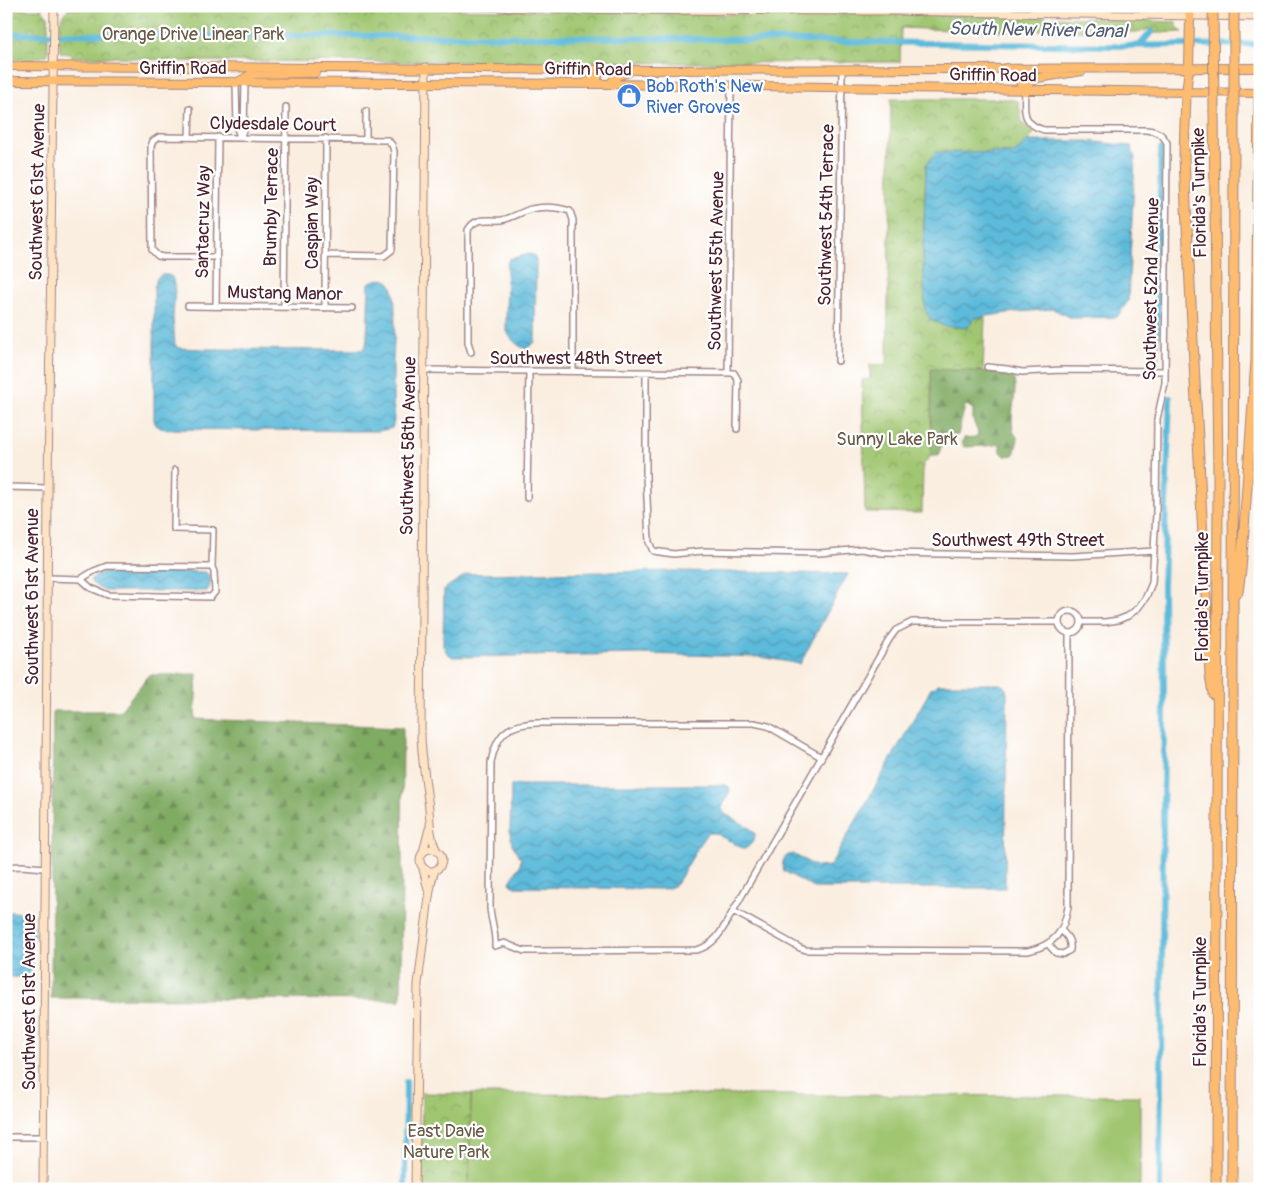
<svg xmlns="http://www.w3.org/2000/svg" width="1266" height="1195" font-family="Pangolin,sans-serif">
<defs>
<pattern id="forest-firs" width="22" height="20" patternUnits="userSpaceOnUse" patternTransform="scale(1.25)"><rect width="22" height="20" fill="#80ab63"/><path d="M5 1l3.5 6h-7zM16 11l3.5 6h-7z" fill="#6b8b52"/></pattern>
<pattern id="park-crowns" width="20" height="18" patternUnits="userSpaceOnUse" patternTransform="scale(1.25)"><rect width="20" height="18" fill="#a0c671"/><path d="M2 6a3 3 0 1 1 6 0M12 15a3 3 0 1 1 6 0" fill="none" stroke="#84a05d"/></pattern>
<pattern id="water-waves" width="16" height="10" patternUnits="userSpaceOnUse" patternTransform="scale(1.25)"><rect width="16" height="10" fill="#5cbada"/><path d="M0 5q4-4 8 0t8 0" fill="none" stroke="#4e97b1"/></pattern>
</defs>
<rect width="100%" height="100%" fill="#fff"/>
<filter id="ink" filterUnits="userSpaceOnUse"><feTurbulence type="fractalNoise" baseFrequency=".02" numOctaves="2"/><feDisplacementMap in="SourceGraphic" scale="10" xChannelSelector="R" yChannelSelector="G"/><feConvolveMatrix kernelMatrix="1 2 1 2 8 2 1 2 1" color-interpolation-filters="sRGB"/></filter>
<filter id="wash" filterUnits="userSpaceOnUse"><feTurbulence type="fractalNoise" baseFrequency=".0096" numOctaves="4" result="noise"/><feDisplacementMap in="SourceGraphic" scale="20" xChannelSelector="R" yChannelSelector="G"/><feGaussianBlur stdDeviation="1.12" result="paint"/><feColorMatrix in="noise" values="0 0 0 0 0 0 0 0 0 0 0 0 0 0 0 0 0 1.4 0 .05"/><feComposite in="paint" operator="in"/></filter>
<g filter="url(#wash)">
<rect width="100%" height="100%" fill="#faeee0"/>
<path fill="#a0c671" stroke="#75724e" d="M471,1094L1140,1096V1189H469Z"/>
<path fill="url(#forest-firs)" stroke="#656547" d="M931,369L1001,372L1013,376C1019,393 1009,411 1013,429C1013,433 1016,435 1018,439L1014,455L1005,456L1000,451V444L987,446L964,447L962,442L964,438L976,437L978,433L973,420V409L967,405L965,406L958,435L950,437L943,441L938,456H931Z
M197,674L195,719L403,727L401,1000L51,998L53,711H120L149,675Z"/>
<path fill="url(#park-crowns)" stroke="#75724e" d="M145,7L390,8L726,14L858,13L1094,18L1175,22L1179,30L1183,32L1154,33L1150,29L1136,32H1100L1036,30L998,31L964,29L953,30L901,28L900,62L714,63L179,61L123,57H72L71,54L61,53L60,50C60,36 56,17 69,9H124Z
M6,9H42L48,17V50L47,55L42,57H34V60L6,59Z
M891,99H1008L1018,101C1023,118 1016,120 1034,133L1028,141L1015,153H936L926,165L923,255L975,318L985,317L983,371L931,369V456L923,465L922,513L865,512L862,380L870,379V365L887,364Z
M422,1093L471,1094L469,1189H421Z"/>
<path fill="url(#water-waves)" stroke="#536c82" d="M1028,141H1087L1131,146L1135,158L1128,301L1117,317L1072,318L1053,309L1007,313L975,318L967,328L944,326L931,320L925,310L923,255L926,165L936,152L1015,153Z
M530,254L534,255L536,260L535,342L526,349C516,345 510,339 506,329L507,264L509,259Z
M168,275L172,277L175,286L173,318L175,345L179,348L203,349L362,350L366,345L367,338L369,283C375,279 385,277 390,283C399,293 393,349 393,363C393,375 393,386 393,398C393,408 396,418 392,428L378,431H357L172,429C164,429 156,429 154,420V288L157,278L161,275Z
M107,570L205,572L210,576V586L207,591H106L100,589L91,582V579Z
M679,571L848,574L800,664L761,657L642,654L453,657L447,653L443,645L444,589L467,574Z
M938,684H1000L1005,686L1007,693L1005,888H814L784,871C781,863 783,855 793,854L817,867L830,866L931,689Z
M511,785H725L729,787L730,791L723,804L722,809L725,814L750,828L755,834C755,840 750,847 744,849L715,833H709L704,837L678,882L672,887L664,889L515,887L511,885L510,882L520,865L521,859L512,844L510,833Z
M6,912C26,912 31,913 35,934C33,937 30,941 28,945C25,951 32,961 33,968L26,977H10L6,972Z"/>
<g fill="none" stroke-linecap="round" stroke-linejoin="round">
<path stroke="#5cbada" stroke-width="6" d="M6,34L564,37L1112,46L1260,44
M1140,45L1152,31
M1156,363L1161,149
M405,1189L406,1082
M1160,1189L1164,704L1163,585L1170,398"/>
</g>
</g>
<g filter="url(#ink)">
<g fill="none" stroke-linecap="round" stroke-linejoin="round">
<defs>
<path id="street" d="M236,83L237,128L240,137
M1025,91C1024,111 1022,124 1044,130H1146C1157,131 1162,133 1167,143L1165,383L1157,419L1156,514L1152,583L1146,597L1138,608L1128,616L1118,620L1105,622H1081
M189,137L190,109
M240,138L244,128L245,83
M366,139V111
M216,257H163L158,256L152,250L151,146L153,141L159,137L388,140L392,145L394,151L392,250L384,256L325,255
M188,306L352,308
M216,306L218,137
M284,307L286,107
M325,308L326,138
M471,352L468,342V230C476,216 488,221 502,220C512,218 521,212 531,209C544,206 558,207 570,211L573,220V371
M838,361L842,69
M987,367L1007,369L1022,372L1062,370L1164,371
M424,370L734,373L738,380L737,429
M646,372V476L649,542L653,551L674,554L703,551L819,553L862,549L882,553L1073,556L1154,551
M728,372L731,86
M6,487L48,488
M527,498L529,371
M48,578L81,579L94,571L107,566L212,567
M81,579L91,588L108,595L211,597L215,592L214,572L212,567L213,530L174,529L175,470
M1059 622a11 11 0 1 1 22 0a11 11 0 1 1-22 0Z
M821,757L768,726L754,723H537C508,724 497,733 491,762L490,908C491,921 496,932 495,946L504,943L524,951H536L696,950C716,946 724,927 733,911L890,638L896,630L912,622H1059
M6,867L21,866L45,868
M733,911L800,948L806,950L1028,951C1054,945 1064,933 1068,907L1069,633
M1048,944L1056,953L1063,954L1070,950C1071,941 1068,937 1062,931
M6,1137H43"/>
<path id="secondary" d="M443,6L637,10L890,11L1260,17
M426,67L421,736C422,761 426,784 429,808C430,822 430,838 437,851
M420 860a11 11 0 1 1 22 0a11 11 0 1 1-22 0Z
M423,852L429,829
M423,869L428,890
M43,1189L48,488L54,6
M415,1189L418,984L429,897L432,880L435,870"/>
<path id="primary" d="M6,66L641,70L1260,68
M1006,68L1018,78L1025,91
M6,81L610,84L1260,93
M587,82L598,77L601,69
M236,83L252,74L315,73
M610,84L617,76L629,72
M1025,91L1030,82L1038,78L1082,71
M1186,93L1189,68L1190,16
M1259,93L1260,82"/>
<path id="highway" d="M1259,6L1260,10
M1190,16V6
M1186,93L1184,156L1186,206L1210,674L1213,694
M1214,112L1218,478L1216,1189
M1238,592L1241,570L1256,361L1259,93
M1232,1189L1234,117"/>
</defs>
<use href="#street" stroke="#a28686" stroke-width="8"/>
<use href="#secondary" stroke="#a28686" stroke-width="9"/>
<use href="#primary" stroke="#a28686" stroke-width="10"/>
<use href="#highway" stroke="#a28686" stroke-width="11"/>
<use href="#street" stroke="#fff" stroke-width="5"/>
<use href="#secondary" stroke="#fee4c5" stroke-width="7"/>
<use href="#primary" stroke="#fdbc6f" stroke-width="8"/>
<use href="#highway" stroke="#fdbc6f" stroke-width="9"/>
<defs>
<path id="highway-bridge" d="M1213,6L1214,112
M1234,117V6"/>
</defs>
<use href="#highway-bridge" stroke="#a28686" stroke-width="11" stroke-linecap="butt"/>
<use href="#highway-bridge" stroke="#fdbc6f" stroke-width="9"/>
</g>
</g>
<defs>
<symbol id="shop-disc" viewBox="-11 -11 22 22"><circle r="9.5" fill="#3f7fe0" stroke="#fff"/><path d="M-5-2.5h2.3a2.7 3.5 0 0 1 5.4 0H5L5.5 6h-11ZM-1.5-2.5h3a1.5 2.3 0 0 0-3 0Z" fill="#fff"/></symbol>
</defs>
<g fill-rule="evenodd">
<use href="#shop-disc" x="615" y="82" width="28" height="28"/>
</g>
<g text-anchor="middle" stroke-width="4.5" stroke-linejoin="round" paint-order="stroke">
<g font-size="18" fill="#685944" stroke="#fff">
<text x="193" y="40">Orange Drive Linear Park</text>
<text x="897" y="445">Sunny Lake Park</text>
<text x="446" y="1137">East Davie<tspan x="446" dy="21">Nature Park</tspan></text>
</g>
<g font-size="18" fill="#4a1f2b" stroke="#fff">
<text x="183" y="74">Griffin Road</text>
<text transform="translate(588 69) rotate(1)" y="6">Griffin Road</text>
<text transform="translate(993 75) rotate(1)" y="6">Griffin Road</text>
<text transform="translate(273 124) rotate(1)" y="6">Clydesdale Court</text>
<text transform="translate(37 192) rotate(-89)" y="6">Southwest 61st Avenue</text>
<text transform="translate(1199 193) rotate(-91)" y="6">Florida's Turnpike</text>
<text transform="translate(271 207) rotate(-89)" y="6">Brumby Terrace</text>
<text transform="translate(826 215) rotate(-89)" y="6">Southwest 54th Terrace</text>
<text transform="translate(203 222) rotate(-89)" y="6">Santacruz Way</text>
<text transform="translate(312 223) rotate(-90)" y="6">Caspian Way</text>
<text transform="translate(716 261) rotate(-89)" y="6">Southwest 55th Avenue</text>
<text transform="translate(1151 289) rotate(-89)" y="6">Southwest 52nd Avenue</text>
<text transform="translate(285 293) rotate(1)" y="6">Mustang Manor</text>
<text x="576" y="364">Southwest 48th Street</text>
<text transform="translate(408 446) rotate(-89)" y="6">Southwest 58th Avenue</text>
<text x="1018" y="546">Southwest 49th Street</text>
<text transform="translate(32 597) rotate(-90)" y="6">Southwest 61st Avenue</text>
<text transform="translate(1202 597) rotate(-90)" y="6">Florida's Turnpike</text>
<text transform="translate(29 1002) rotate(-90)" y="6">Southwest 61st Avenue</text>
<text transform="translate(1200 1002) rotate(-90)" y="6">Florida's Turnpike</text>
</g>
<g font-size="18" fill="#366cbe" stroke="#fff" text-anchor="start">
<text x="646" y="92">Bob Roth's New<tspan x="646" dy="21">River Groves</tspan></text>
</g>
<g font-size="19" font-style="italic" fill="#515d71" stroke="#fff">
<text transform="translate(1038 29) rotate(1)" y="7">South New River Canal</text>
</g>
</g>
<rect width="1266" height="1195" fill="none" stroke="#fff" stroke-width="25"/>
</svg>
